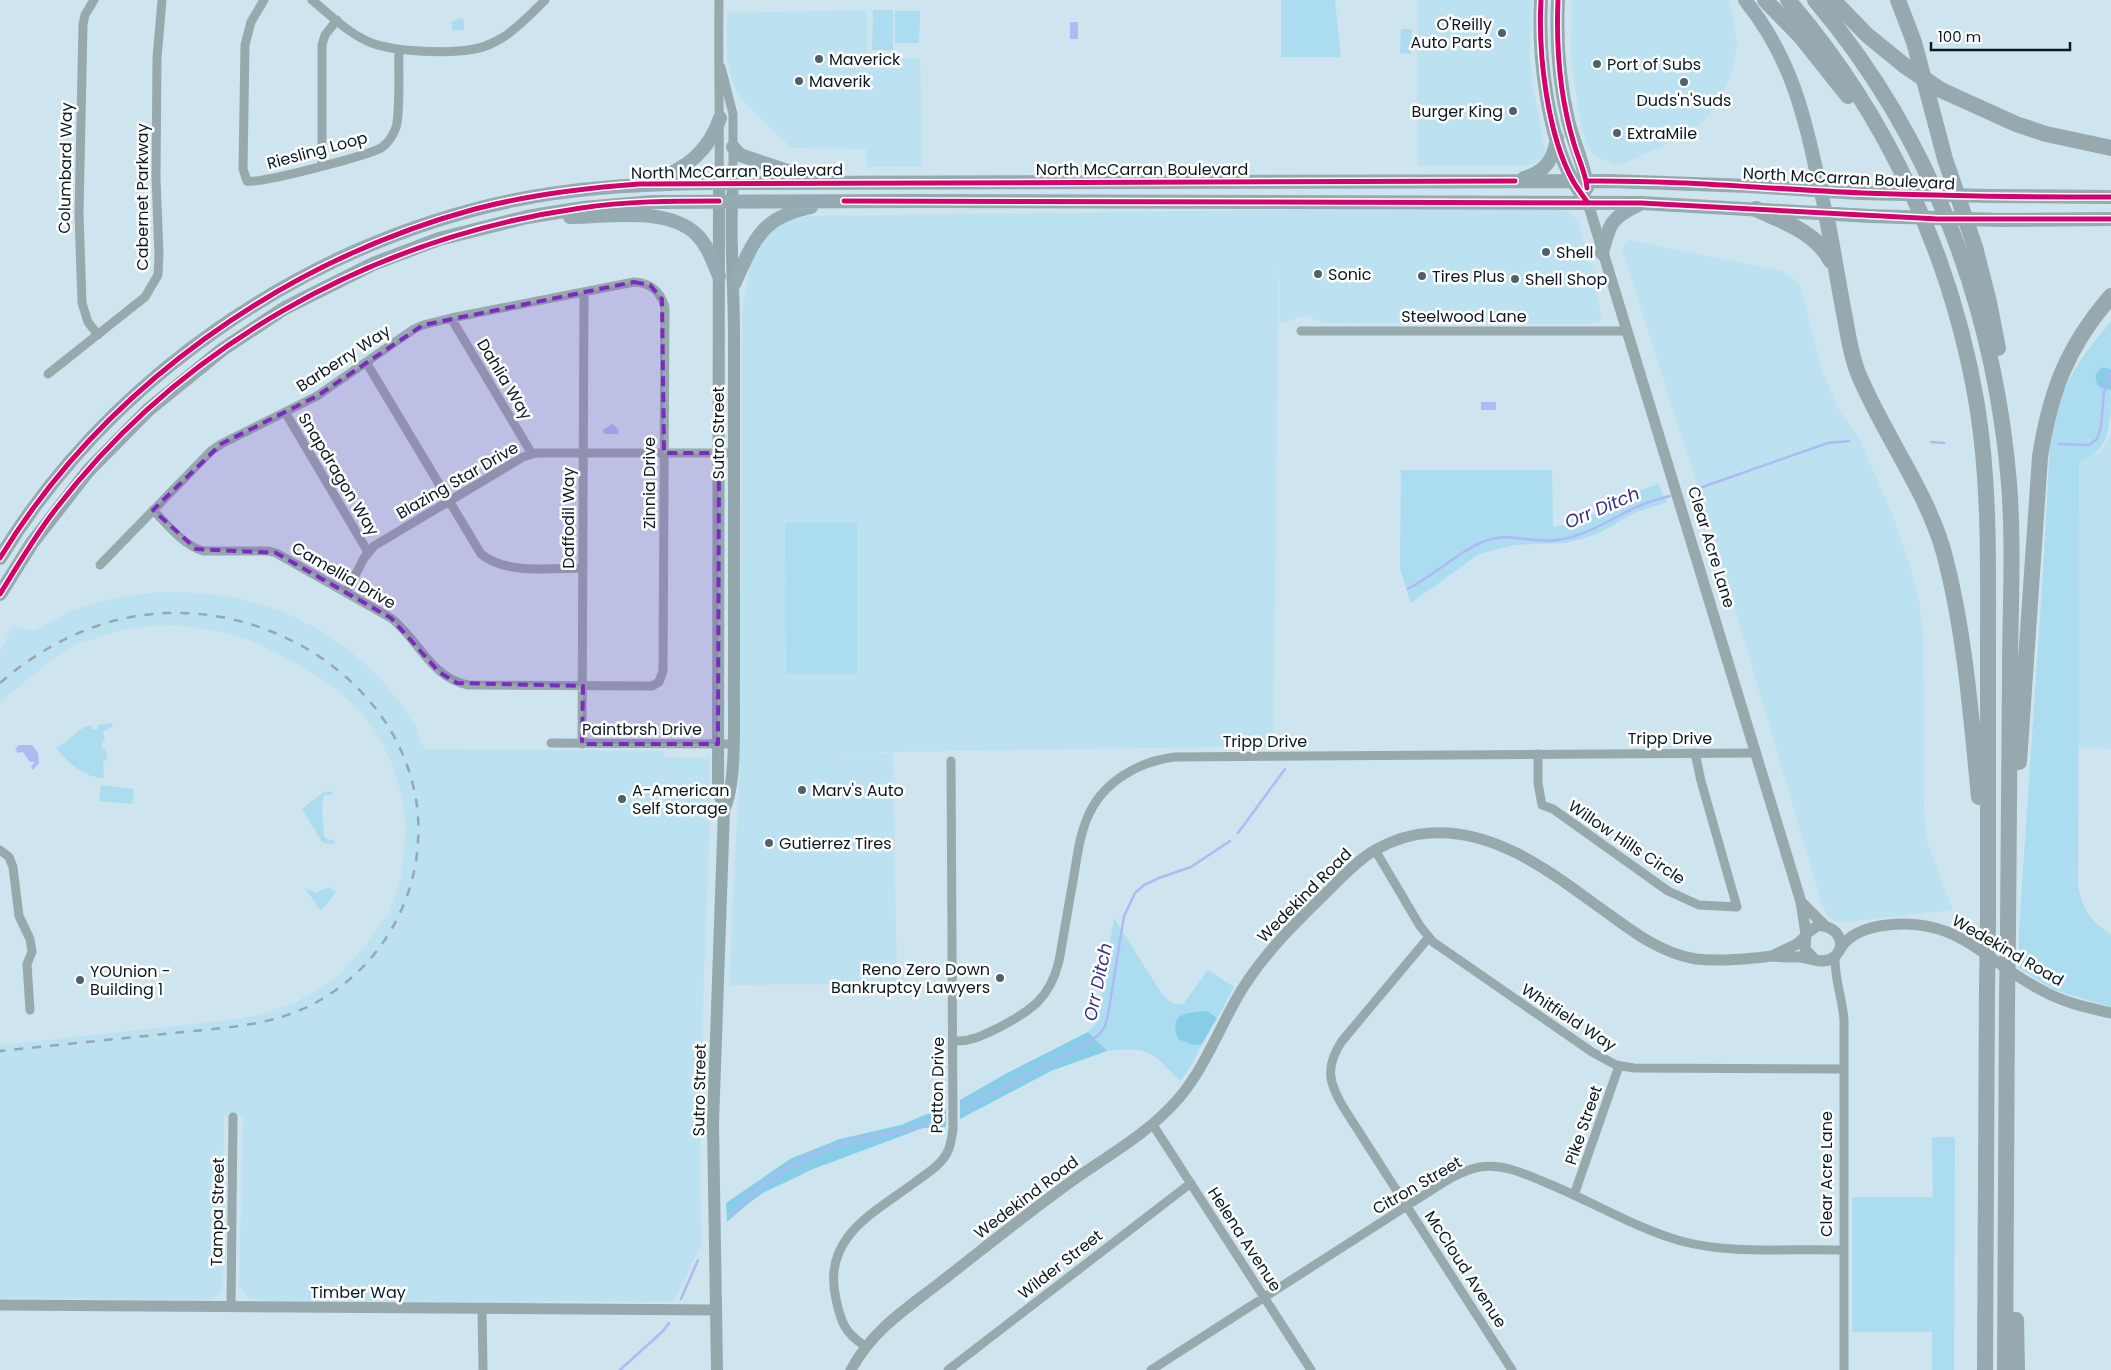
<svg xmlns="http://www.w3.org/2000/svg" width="2111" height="1370" font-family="Poppins,sans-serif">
<rect width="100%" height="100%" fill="#cee4ee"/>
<path fill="#bce1f1" d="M1417,0H1532L1530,58L1532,83L1545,149L1543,156L1539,161L1527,166H1417Z
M1572,0H1728L1734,22L1737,43L1732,73L1716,107L1705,119L1690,133L1618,166L1597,157L1589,150L1585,141L1578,109L1571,55Z
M867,10V58H920L922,167H867L866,149L792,148L745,103L733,85L727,57V13Z
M1280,210H1564L1574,217L1578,222L1595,276L1601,318L1599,322L1589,324L1323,323L1308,316H1303L1280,324L1279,255L1273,746L825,753H893L897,984L729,985L740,754L742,315L752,253L776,225L794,218L812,216Z
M1629,240L1782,271L1794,279L1801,289L1821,367L1838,409L1858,436L1893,516L1910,566L1919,601L1923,633L1924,812L1927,842L1953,910L1844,922L1834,921L1827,915L1821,901L1717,548L1622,249Z
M2111,432V749L2078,748L2079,460L2098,454L2108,440Z
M187,592L234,597L278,610L313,626L349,650L377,675L399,702L415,726L424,749L664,751V757L707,758L710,755V817L704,971L701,1116L700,1184L702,1244L673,1302L545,1301L535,1304L264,1301L247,1297L239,1286L243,1115L224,1116L223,1285L220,1292L213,1298L206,1300L0,1298V1045L231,1020L259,1015L296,1002L337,978L366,945L389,913L400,881L404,854L406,825L402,796L392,764L380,738L363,713L336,689L307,669L252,641L223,632L175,625L147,626L121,630L77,644L53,658L0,702V651L13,626L34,631L74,610L110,599L149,593Z"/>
<path fill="#acdcf0" d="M1281,0H1335L1341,57H1281Z
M873,10H893V50H872Z
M895,11H920L919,43H895Z
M461,18L464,20V30L453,31L451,22Z
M1401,29H1412L1411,54L1400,53Z
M2111,321V369L2102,367L2097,384L2101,388L2111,390C2111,420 2111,454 2079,461L2078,886C2083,911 2090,920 2111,935V1007L2054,990L2019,968V930L2043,573L2050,442C2059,386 2076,364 2111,321Z
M1401,470H1552L1553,527L1578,523L1630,494L1658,484L1667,502L1634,513L1601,532L1582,539L1564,543L1514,545L1479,554L1411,603L1400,569Z
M785,523H857V674H786Z
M112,723L113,726L103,732L105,741H102V749H106L107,760L103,761L104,778C84,778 68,762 56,748C69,742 77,728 91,725L92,729H98V725Z
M101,785L134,789L132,804L99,801Z
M326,791L332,792L333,795H324L322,805L324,836L327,839L334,840L335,843L327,844L322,842L302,809L318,796Z
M304,887L315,893L329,887L336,892L321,911Z
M1114,918L1162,994C1169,1001 1174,1007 1184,1003L1208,970L1234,987L1217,1018L1207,1011L1181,1015L1186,1043L1202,1044L1190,1068L1180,1081C1153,1053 1149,1045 1107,1051L1088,1032L1095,1025L1098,1018Z
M1932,1137H1955L1954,1370H1932V1332H1852V1197H1933Z"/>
<path fill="#88cde8" d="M2102,367L2111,369V390L2101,388L2097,384L2095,375Z
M1207,1011L1217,1018L1202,1044L1193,1045L1178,1039C1168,1012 1187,1013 1207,1011Z
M1088,1032L1107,1051L1051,1071L960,1119V1100L1007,1073Z
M946,1109V1127L923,1128L813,1169L763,1193L749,1203L727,1222L726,1203L790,1159L840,1139L901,1125L927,1114Z"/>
<path fill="#afb9f4" d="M1070,22H1078V39H1070Z
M1481,402H1496V410H1481Z
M612,424L619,430L618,434H604L603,430Z
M19,745H32L38,753L39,763L33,770L31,767L35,762H30L23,752L18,753L15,749Z"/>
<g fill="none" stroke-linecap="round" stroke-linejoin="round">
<path stroke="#afb9f4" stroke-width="2.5" d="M1931,442L1944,443
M2059,444L2089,445L2097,439L2101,427L2104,392L2111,372
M1688,492L1828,443L1849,441
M1408,589C1435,575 1457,552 1485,541C1509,531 1533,544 1557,540C1588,536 1613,517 1641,505C1650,501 1660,499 1670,496
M1238,833L1285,769
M964,1108L1078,1049L1100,1034L1105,1026L1108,1015L1124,916L1135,893L1144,885L1159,878L1191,867L1230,841
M731,1215C769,1174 805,1153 860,1139C876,1135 892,1134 908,1130C921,1127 932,1122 944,1117
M681,1299L698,1260
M620,1370L663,1331L669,1323"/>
<path stroke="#98a9ad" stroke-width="9" d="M94,0L85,15L83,24L79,214L82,303L88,322L98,335
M264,0L251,22L245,45L243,169L247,181C260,184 366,156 381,148C387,144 392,137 395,130C401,118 398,66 399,50
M312,0C329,14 347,32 367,41C389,52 449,54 474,49C484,48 493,43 502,38C518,28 532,13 545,0
M719,0C718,61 720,122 719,183
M721,67L733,114V183
M322,166V45L325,35L337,20
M451,318L532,454
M1301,331H1626
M366,362L481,554C507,575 551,568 583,568
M48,374L145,297L158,275L159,255L156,178L157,58L162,0
M285,412L368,552
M100,565L211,451L221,444L317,396L414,329L423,325L451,318L634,282C651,283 660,291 665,307L663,671L659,682L652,686L468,685C430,677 419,640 391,618L276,553L268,551H203C183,545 168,525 153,510
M346,593L364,558L374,546L523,457L536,453H734
M551,743L733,744
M582,744L584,292
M1538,754V783L1542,805L1553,809L1668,891L1699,905L1737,907L1701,781L1695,753
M0,850L9,857L13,867L19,916L30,939L32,952L27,964L30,1010
M1375,850L1420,926L1433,942L1592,1052L1616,1065L1634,1068L1844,1069
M1429,937L1342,1041C1324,1068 1329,1084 1345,1110L1512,1370
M1835,956C1834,979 1843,999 1844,1021V1370
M953,1041C971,1042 984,1035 1000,1027C1032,1010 1050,998 1059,961C1064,934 1068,908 1073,881C1077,859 1079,835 1089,814C1104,781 1140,761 1175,757L1756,753
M1153,1125L1311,1370
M1574,1195L1619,1066
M231,1307L233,1117
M482,1309L483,1370
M865,1346C845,1333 841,1323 836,1299C821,1236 876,1212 918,1180C929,1172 942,1164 948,1151C951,1144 952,1136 953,1129L951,761
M948,1370L1191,1183
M1151,1370L1416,1200C1436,1188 1457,1171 1480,1167C1504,1163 1527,1175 1549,1184C1593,1202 1635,1228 1681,1241C1733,1255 1790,1248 1843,1250"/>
<path stroke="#98a9ad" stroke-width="11" d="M1588,203L1801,902L1806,934
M1801,902L1824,925
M1839,951C1847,935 1863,929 1880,926C1957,913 1984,962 2045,992C2065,1003 2089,1008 2111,1013
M1772,956L1797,944L1805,937
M0,1305L716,1310
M851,1370C872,1331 903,1311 938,1284C982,1250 1026,1214 1072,1181C1109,1155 1149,1133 1179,1098C1206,1066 1220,1026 1241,991C1265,952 1298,920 1331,888C1344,875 1358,860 1375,850C1391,841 1412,834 1430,833C1499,828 1558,878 1610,915C1636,934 1663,954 1696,959C1715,961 1735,960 1754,958C1761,958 1767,956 1774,956C1783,957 1791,957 1800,957C1810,958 1821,964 1831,959C1850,947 1838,924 1817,926L1806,934L1805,949L1814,959"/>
<path stroke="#92a8ad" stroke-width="12" d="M724,810C738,782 733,709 734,675C735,562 734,448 734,334C734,284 729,233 733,183
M717,1370L713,1123L724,810L718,790L719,183"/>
<path stroke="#94abb1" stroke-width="14" d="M1541,0C1538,53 1547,134 1573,181C1577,188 1583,196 1588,203
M1558,0C1556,40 1559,81 1568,120C1573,142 1585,165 1587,188
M1745,0C1799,67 1807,133 1826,214
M733,147L740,155L808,178
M1524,178C1545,172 1554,159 1557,138
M655,180C687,168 709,151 720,118
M1990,196L2111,197
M570,217C608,217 668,206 697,235C708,246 713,262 719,276
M2001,220L2111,219
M1602,253C1609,225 1611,217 1638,205
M734,284C755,240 759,218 811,207
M0,558C110,378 303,245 510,201C577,187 643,184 711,183L1610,181L1749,186L1860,193
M0,594L32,543L88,471L148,410L223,349L285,308L373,264L439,239L527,217L583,208L653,202L919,201L1641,203L1870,216"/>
<path stroke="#97a8ae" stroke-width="16" d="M1765,0L1801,37L1848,96
M1788,0C1887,115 1952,256 1977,405C1990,485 1988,567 1988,648C1988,738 1988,829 1988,920
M1815,0C1931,137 1994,305 2009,483C2014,547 2010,611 2010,675C2009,760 2009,845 2008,930
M1833,0L1867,35L1905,66
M1898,0L1914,42L1945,159L1975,247L1989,302L1998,348
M1941,90L2016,124L2046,134L2111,148
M1756,209C1784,222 1816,232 1831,261
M1826,214C1833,248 1838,283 1845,318C1848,336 1851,355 1858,373C1883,434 1926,489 1944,553C1965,632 1971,716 1979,797
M2019,762L2040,457C2050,392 2067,347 2111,296
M2016,1320L2017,1370
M1985,1370L1987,989
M2005,1370L2007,1003"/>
<path stroke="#97a8ad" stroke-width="2.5" stroke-dasharray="9 9" stroke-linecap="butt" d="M0,683C47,642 104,615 168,613C285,609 408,692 418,816C420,851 414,885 398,917C379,956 347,988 307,1007C266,1027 218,1028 174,1033C116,1039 58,1045 0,1051"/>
<path stroke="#94abb1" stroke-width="14" d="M1860,193L1990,196
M1870,216L2001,220"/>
<path stroke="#97a8ae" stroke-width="16" d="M1905,66L1941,90
M1987,989L1988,920
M2007,1003L2008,930"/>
<defs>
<path id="cycleway" d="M1541,0C1538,53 1547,134 1573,181C1577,188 1583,196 1588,203
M1558,0C1556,48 1560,98 1574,144C1578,157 1583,168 1586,181L1587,188
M1586,181C1678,180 1770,189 1862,193C1945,196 2028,197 2111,197
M844,201L1641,203L1938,219H2111
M0,558C104,387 283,261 475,209C528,195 584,188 639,184L1515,181
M0,594C16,568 31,543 49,518C176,347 371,238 581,208C626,201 673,201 719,201"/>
</defs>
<use href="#cycleway" stroke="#fff" stroke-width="8"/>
<use href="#cycleway" stroke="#d6006c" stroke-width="5"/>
</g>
<path fill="#7b2cbf" fill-opacity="0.2" stroke="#7b2cbf" stroke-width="4" stroke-dasharray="10 6" stroke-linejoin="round" d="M634,282L650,285L662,299L664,453H719L718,744H582L583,686L457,683L439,672L391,618L276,553L196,549L153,510L221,444L317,396L423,325Z"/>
<g fill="#4f6169" stroke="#fff" stroke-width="2">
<circle cx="1502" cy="33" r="5"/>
<circle cx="819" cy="59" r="5"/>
<circle cx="1597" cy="64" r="5"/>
<circle cx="799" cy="81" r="5"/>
<circle cx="1684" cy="82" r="5"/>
<circle cx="1513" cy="111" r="5"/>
<circle cx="1617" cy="133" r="5"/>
<circle cx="1546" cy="252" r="5"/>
<circle cx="1318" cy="274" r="5"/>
<circle cx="1422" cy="276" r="5"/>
<circle cx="1515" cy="279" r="5"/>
<circle cx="802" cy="790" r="5"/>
<circle cx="622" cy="799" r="5"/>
<circle cx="769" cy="843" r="5"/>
<circle cx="1000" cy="978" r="5"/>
<circle cx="80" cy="980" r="5"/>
</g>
<g text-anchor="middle" stroke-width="5" stroke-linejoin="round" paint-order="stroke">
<g font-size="16" fill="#0b1a21" stroke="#fff" text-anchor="start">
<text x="1492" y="30" text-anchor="end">O'Reilly<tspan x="1492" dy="18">Auto Parts</tspan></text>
<text x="829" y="65">Maverick</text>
<text x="1607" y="70">Port of Subs</text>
<text x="809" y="87">Maverik</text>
<text x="1684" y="106" text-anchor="middle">Duds'n'Suds</text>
<text x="1503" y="117" text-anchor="end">Burger King</text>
<text x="1627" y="139">ExtraMile</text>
<text x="1556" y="258">Shell</text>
<text x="1328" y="280">Sonic</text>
<text x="1432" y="282">Tires Plus</text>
<text x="1525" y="285">Shell Shop</text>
<text x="632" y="796">A-American<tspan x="632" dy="18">Self Storage</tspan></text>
<text x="812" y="796">Marv's Auto</text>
<text x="779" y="849">Gutierrez Tires</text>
<text x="990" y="975" text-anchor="end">Reno Zero Down<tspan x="990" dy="18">Bankruptcy Lawyers</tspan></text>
<text x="90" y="977">YOUnion -<tspan x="90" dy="18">Building 1</tspan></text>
</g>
<g font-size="16" fill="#0b1a21" stroke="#fff">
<text transform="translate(317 150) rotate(-15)" y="6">Riesling Loop</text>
<text transform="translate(65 168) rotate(-89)" y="6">Columbard Way</text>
<text x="1142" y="175">North McCarran Boulevard</text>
<text transform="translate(737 171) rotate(-1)" y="6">North McCarran Boulevard</text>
<text transform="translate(1849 178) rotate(3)" y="6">North McCarran Boulevard</text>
<text transform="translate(142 197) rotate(-90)" y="6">Cabernet Parkway</text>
<text x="1464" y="322">Steelwood Lane</text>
<text transform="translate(343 358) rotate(-33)" y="6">Barberry Way</text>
<text transform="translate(505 379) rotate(59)" y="6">Dahlia Way</text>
<text transform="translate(718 433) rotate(-90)" y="6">Sutro Street</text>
<text transform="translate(339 474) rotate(59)" y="6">Snapdragon Way</text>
<text transform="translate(457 480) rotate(-30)" y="6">Blazing Star Drive</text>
<text transform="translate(649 483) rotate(-90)" y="6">Zinnia Drive</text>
<text transform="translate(568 518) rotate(-90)" y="6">Daffodil Way</text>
<text transform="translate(1712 547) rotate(73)" y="6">Clear Acre Lane</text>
<text transform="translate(344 575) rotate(30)" y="6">Camellia Drive</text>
<text x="642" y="735">Paintbrsh Drive</text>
<text x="1670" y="744">Tripp Drive</text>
<text x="1265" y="747">Tripp Drive</text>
<text transform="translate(1627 842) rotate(34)" y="6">Willow Hills Circle</text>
<text transform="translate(1304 895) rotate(-45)" y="6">Wedekind Road</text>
<text transform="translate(2008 950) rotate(30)" y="6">Wedekind Road</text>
<text transform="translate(1569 1017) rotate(33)" y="6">Whitfield Way</text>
<text transform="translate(937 1085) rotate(-89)" y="6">Patton Drive</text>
<text transform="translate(699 1090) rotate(-89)" y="6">Sutro Street</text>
<text transform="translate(1583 1125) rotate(-71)" y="6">Pike Street</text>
<text transform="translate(1826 1174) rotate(-90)" y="6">Clear Acre Lane</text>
<text transform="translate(1417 1185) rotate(-30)" y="6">Citron Street</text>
<text transform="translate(1026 1197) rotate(-37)" y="6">Wedekind Road</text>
<text transform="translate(217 1212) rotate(-89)" y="6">Tampa Street</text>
<text transform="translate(1245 1239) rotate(57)" y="6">Helena Avenue</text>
<text transform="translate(1060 1264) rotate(-38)" y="6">Wilder Street</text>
<text transform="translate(1466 1269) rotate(57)" y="6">McCloud Avenue</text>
<text x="358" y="1298">Timber Way</text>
</g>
<g font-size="18" font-style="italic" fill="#37308a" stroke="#fff">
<text transform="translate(1602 508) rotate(-23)" y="6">Orr Ditch</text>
<text transform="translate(1098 982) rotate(-78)" y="6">Orr Ditch</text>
</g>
</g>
<path d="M1931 42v8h139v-8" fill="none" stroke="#0b1a21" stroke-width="2.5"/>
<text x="1938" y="42" font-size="15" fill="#0b1a21" stroke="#ffffff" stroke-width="4" paint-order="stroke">100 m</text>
</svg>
